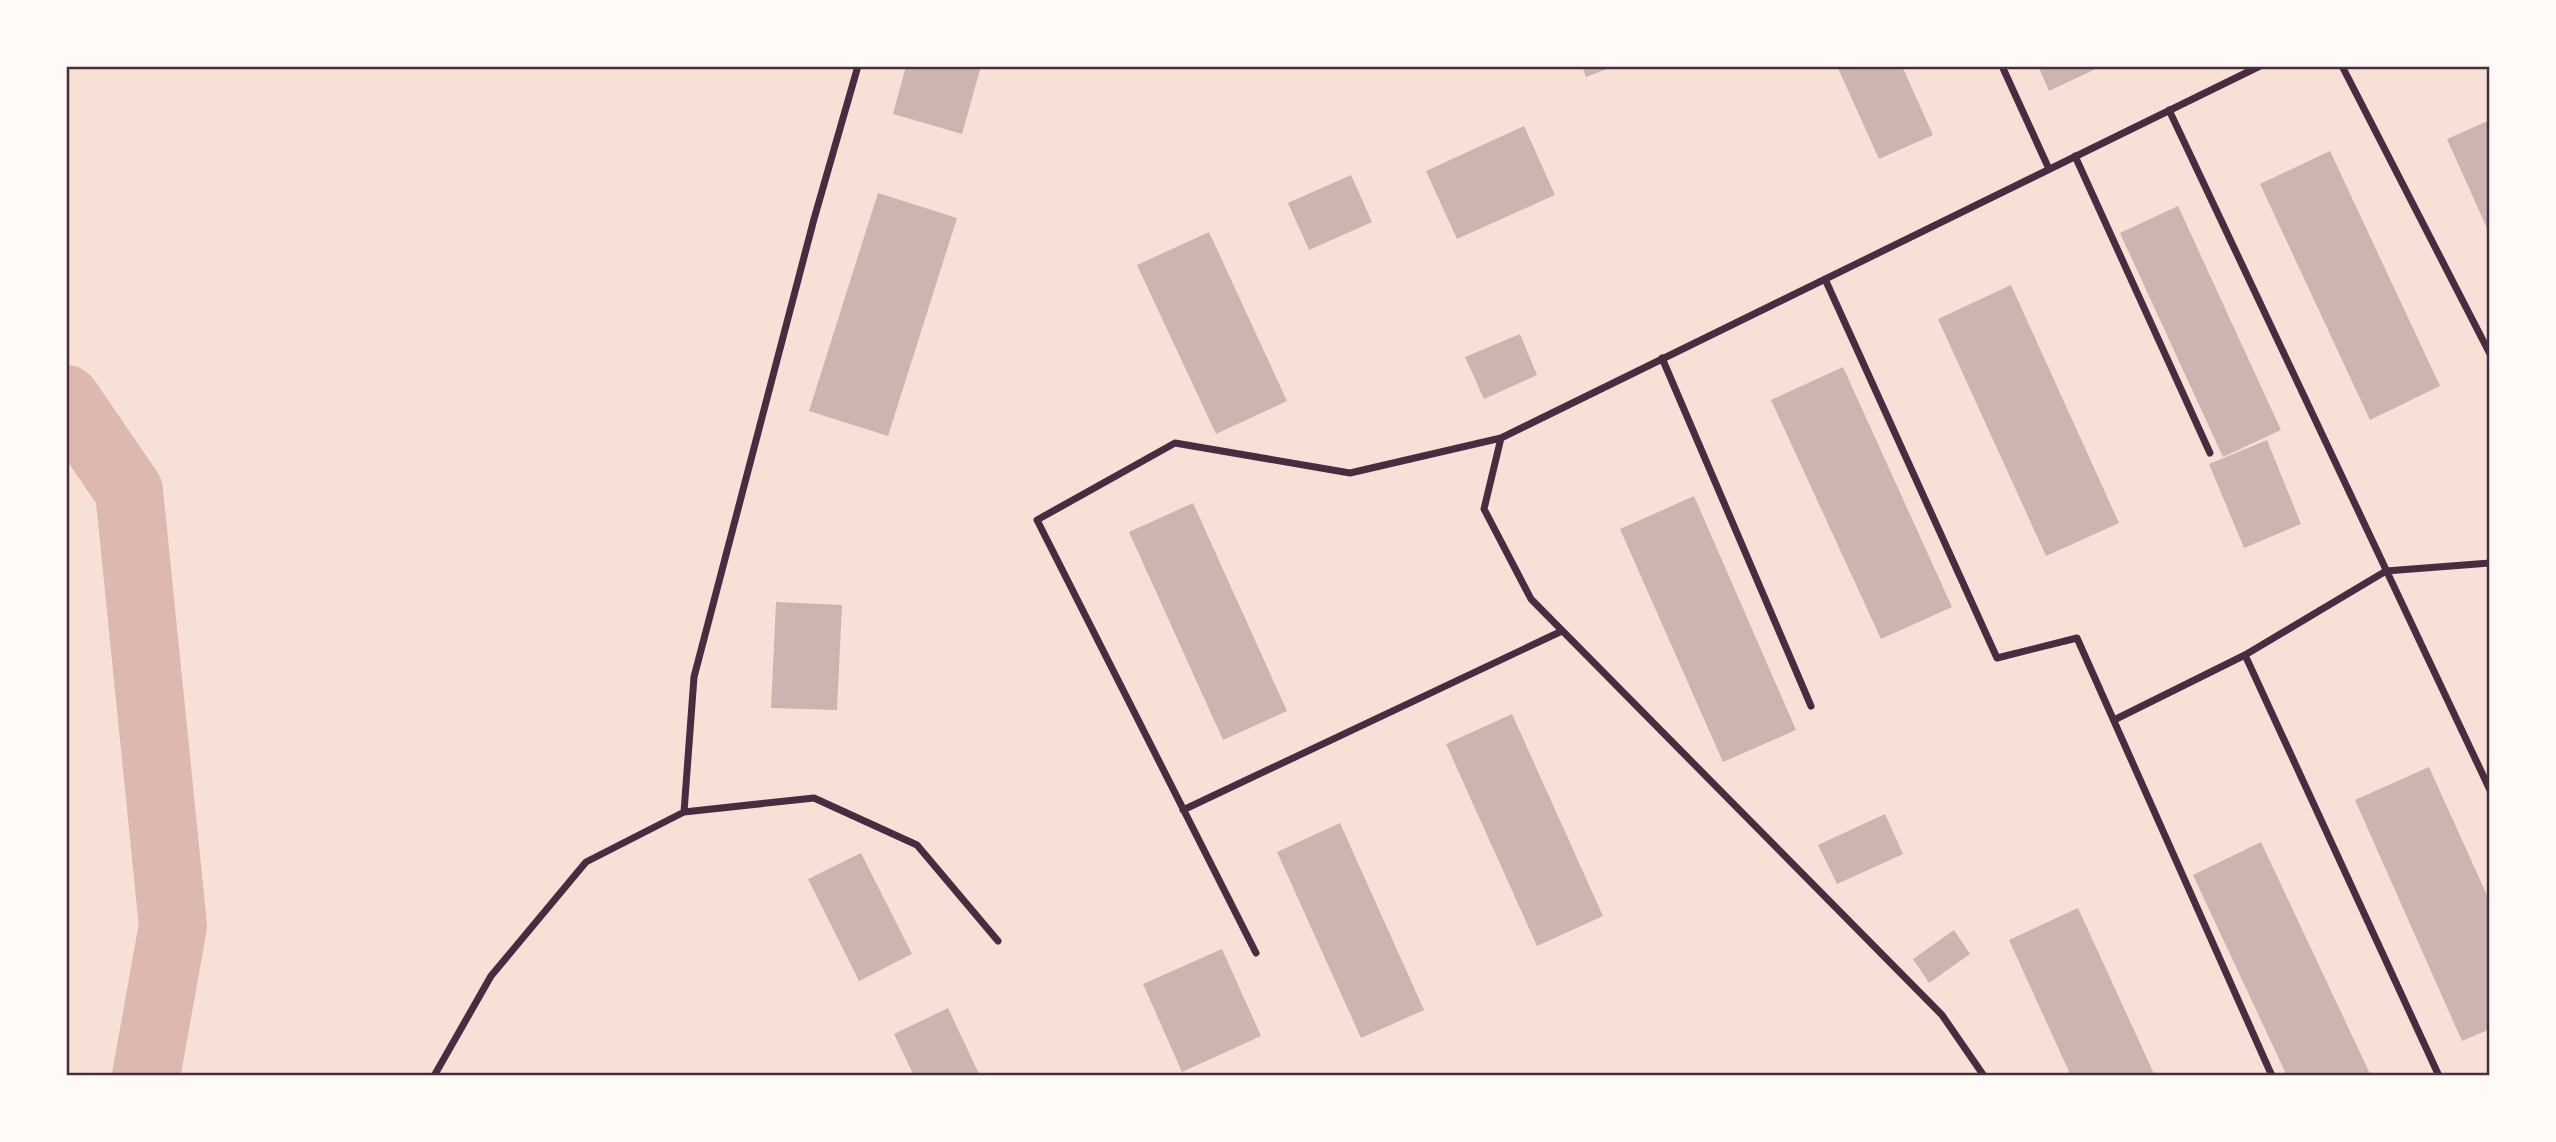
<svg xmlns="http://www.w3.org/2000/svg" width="2556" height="1142" font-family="'Crimson Pro',serif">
<rect width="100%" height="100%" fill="#f7e1d7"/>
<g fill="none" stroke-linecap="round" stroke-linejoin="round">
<path stroke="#dcb8b0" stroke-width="68" d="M66,399L129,491L173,926L146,1076"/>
</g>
<path fill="#ccb4b1" d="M906,66H981L962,134L893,114Z
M1582,66H1612V67L1586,77Z
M1837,66H1902L1933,135L1879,159Z
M2038,66H2102L2049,91Z
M2490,120V235L2447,139Z
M1524,126L1555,195L1457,239L1426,171Z
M2330,151L2440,386L2370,420L2260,184Z
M1351,175L1372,222L1309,250L1288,203Z
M878,193L957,218L888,436L809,411Z
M2178,206L2281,430L2223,457L2120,233Z
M1209,232L1287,401L1216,434L1137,265Z
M2011,285L2119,523L2046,556L1938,319Z
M1520,334L1537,375L1484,399L1465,357Z
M1843,367L1952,607L1881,639L1771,400Z
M2267,440L2301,524L2244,548L2209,464Z
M1694,496L1796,730L1723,762L1620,529Z
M1193,503L1287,711L1223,740L1129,532Z
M776,602L842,605L837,710L771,708Z
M1512,714L1603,916L1537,946L1446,744Z
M2429,767L2490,902V1029L2462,1041L2355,800Z
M1885,814L1903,854L1837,884L1818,845Z
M1340,823L1424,1010L1361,1038L1277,852Z
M2261,842L2371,1076H2287L2193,875Z
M861,853L912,954L859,981L808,879Z
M2078,908L2155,1076H2071L2009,940Z
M1954,930L1970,954L1929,983L1913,959Z
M1222,949L1261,1036L1182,1072L1143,984Z
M948,1008L980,1076H914L894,1034Z"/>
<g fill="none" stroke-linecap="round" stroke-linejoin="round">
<path stroke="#4a2c40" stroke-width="7" d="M2002,66L2049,169
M2342,66L2490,354
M2169,110L2490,790
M2075,156L2210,453
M1825,279L1997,658L2077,638L2272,1076
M1662,358L1811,706
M2245,655L2439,1076
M2114,720L2245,655L2386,571L2490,563
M1183,810L1562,631
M684,812L694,677L814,219L858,66
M1256,953L1037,520L1175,443L1350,473L1501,438
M434,1076L491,976L586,862L684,812L814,798L917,845L998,941
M1984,1076L1942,1015L1531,599L1484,509L1501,438L2260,66"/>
</g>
<rect width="2556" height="1142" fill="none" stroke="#fffaf5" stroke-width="136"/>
<rect x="68" y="68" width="2420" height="1006" fill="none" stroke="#4a2c40" stroke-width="2.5"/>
</svg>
